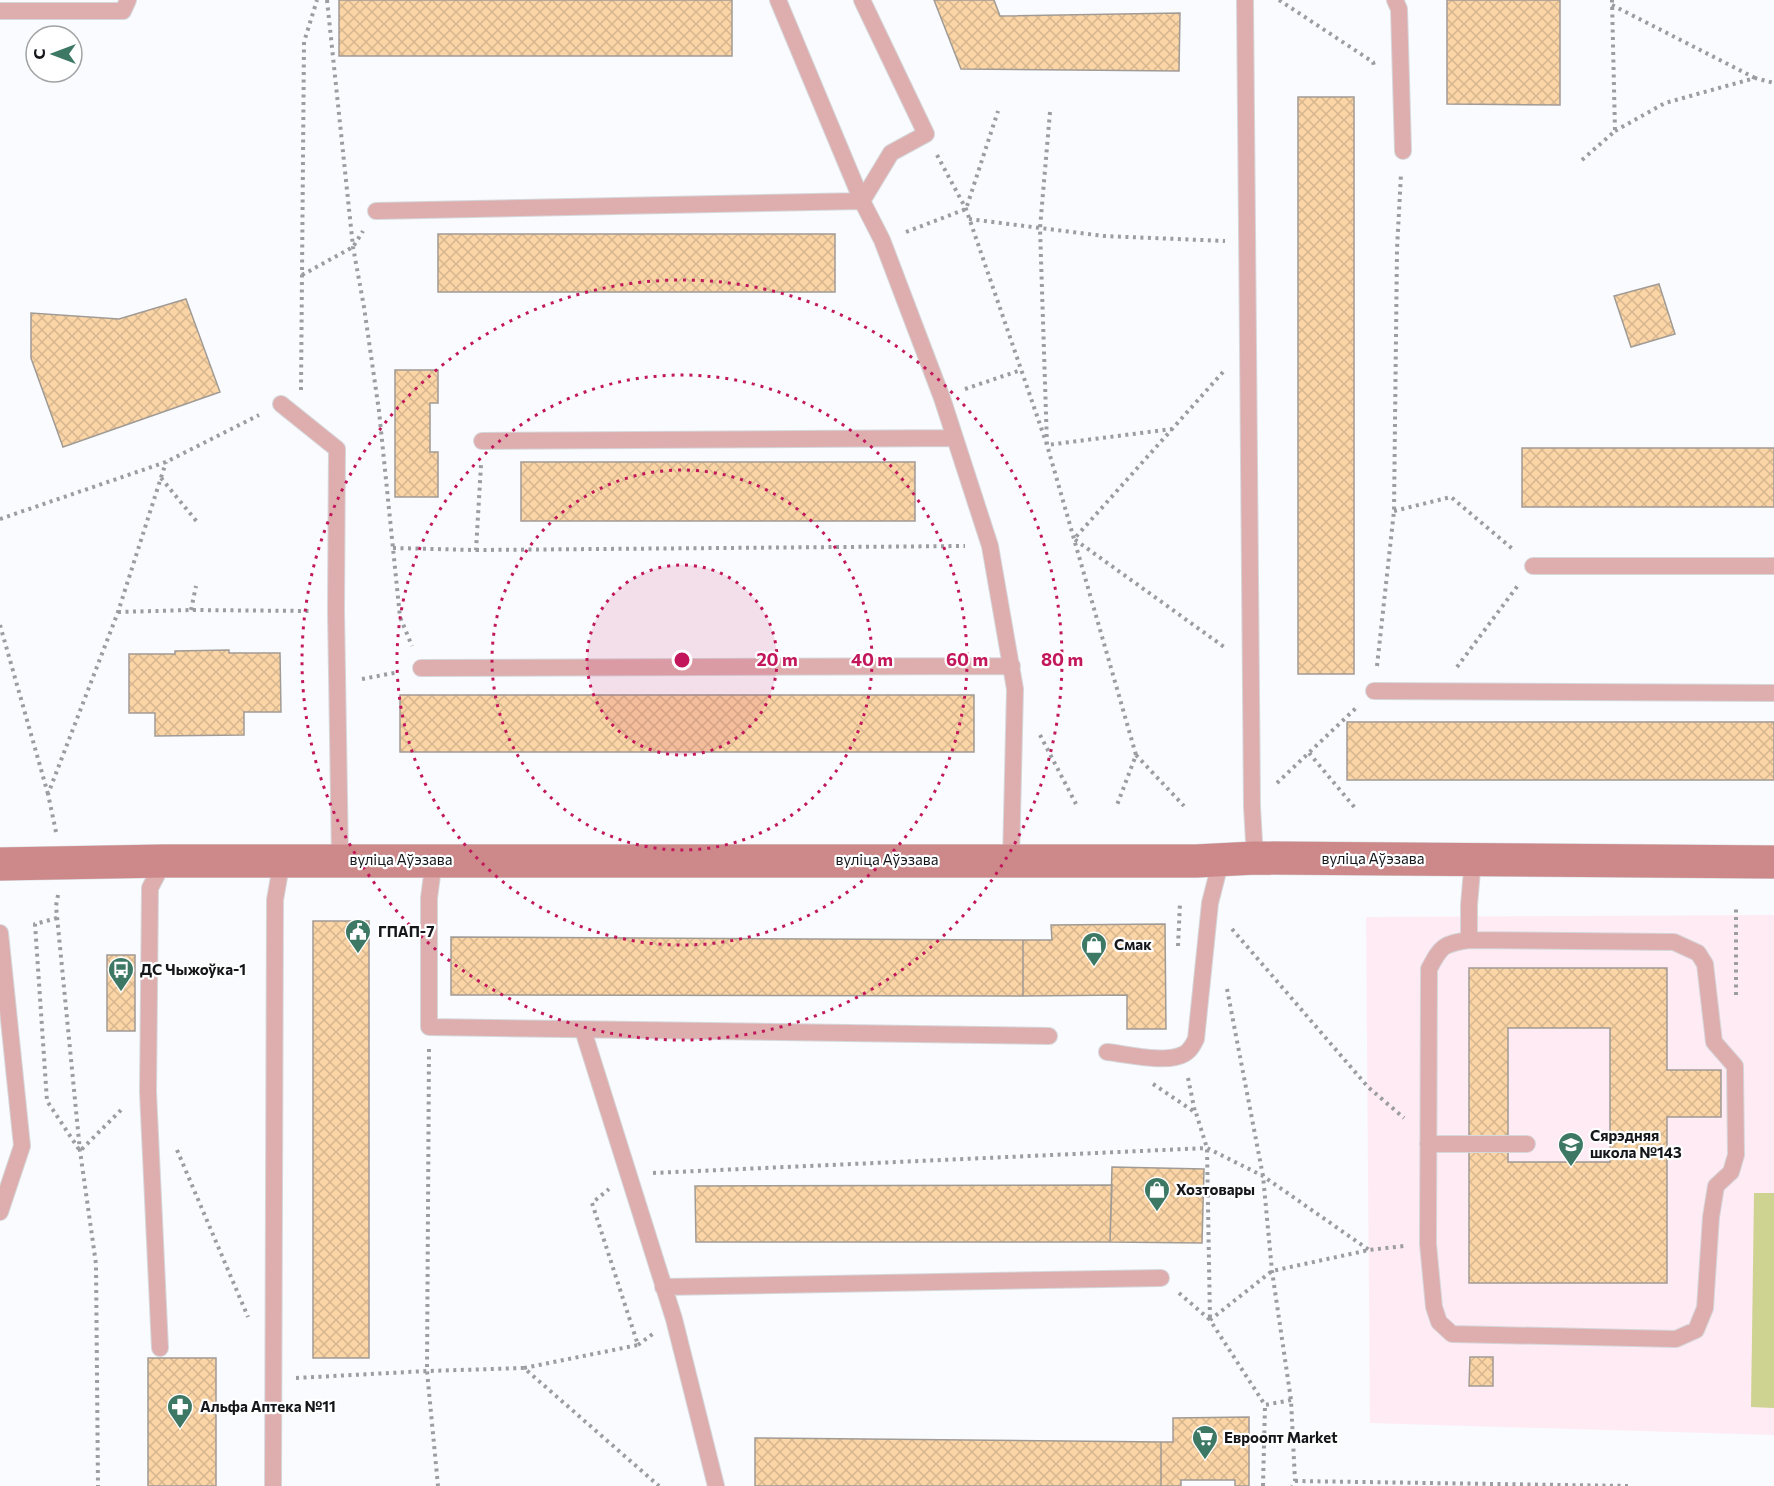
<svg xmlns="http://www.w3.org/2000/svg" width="1774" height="1486" font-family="Commissioner,sans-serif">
<defs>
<pattern id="building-cross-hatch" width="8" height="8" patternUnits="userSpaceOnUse" patternTransform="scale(1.5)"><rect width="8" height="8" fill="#fbd5a6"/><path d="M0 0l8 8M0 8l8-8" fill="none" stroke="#d6b68e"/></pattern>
</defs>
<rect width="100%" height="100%" fill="#f9fbfe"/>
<path fill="#ffebf4" d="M1774,915V1435L1370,1423L1366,917Z"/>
<path fill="#cfd392" d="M1754,1193H1774V1408L1751,1407Z"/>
<path fill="url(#building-cross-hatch)" stroke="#a19b95" stroke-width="1.5" fill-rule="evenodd" d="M339,0H732V56H339Z
M934,0H994L1000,16L1180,13L1179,71L961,69Z
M1447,0H1560V105L1447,104Z
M1298,97H1354V674H1298Z
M438,234H835V292H438Z
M1659,284L1675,334L1631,347L1614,296Z
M186,299L220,392L63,447L31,358V313L119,319Z
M395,370H438V403H430V452H438V497H395Z
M1522,448H1774V507H1522Z
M521,462H915V521H521Z
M229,650V653H280L281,712H244V735L155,736V713H129V654H175V651Z
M400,695H974V752H400Z
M1347,722H1774V780H1347Z
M313,921H369V1358H313Z
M1165,924L1166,1029H1127V995L1023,996V940H1052L1051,925Z
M451,937L1023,940V996L451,995Z
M107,955H135V1031H107Z
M1469,968H1667V1070H1721V1117H1667V1283H1469ZM1508,1028H1610V1162H1508Z
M1112,1167L1204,1169L1202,1243L1110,1242Z
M1112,1185L1110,1242H696L695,1186Z
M1470,1357H1493V1386H1469Z
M148,1358H216V1486H148Z
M1249,1417V1486H1235V1480H1181V1486H1161V1442H1173V1418Z
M755,1438L1161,1442V1486H755Z"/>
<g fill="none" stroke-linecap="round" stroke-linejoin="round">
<defs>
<path id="lane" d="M778,0L862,201L882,240L942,398L990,546L1015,689L1011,860
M1245,0L1252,807L1255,858
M1395,0L1399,9L1403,151
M0,11H123L128,0
M376,211L862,201L891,153L926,134L862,0
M281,404L337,449L336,611L340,860
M482,441L954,438
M1533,566H1774
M421,668L1012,666
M1374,691L1774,693
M434,860L429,898V1027L1049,1036
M0,933L22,1146L0,1212
M1469,940L1674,942L1698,953L1705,964L1714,1042L1735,1066L1736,1155L1731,1172L1716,1186L1711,1217L1705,1308L1696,1330L1676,1339L1452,1334L1439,1322L1434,1307L1428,1244L1429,969C1441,946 1443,944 1469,940V905L1473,859
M583,1030L674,1319L716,1486
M1107,1052C1127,1054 1167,1064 1184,1054C1190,1051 1193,1045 1196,1039L1210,903L1221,860
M1428,1144H1527
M663,1287L1161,1278
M160,1348L148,1092L150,888L164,861
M273,1486L275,900L282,860"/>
<path id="secondary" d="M0,864L164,861H1196L1255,858L1774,862"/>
</defs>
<use href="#lane" stroke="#d5d7da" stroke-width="18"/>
<use href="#secondary" stroke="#d5d7da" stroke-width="34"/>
<path stroke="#9b9da0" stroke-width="4" stroke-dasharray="3 4.5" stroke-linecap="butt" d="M327,0L353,247L364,307L379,411L400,617L412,646
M1279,0L1373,62L1375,69
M1612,5L1755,78
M1050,112L1040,228L1047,445L1172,429
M1615,131L1665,103L1755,78L1774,83
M937,155L966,209L1047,445L1136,755L1117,805
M1582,160L1615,131L1612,0
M969,219L1104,236L1225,241
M906,232L966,209L998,111
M302,275L353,247L363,231
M1223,372L1074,539L1227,649
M965,389L1021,370
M301,390L304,42L317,0
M161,478L198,523
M1394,511L1451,497L1515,551
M0,519L166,462L259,415
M393,548L476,550L481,465
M476,550L965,546
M191,610L196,586
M118,612L191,610L312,611
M0,625L48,794
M1377,666L1394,511L1397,249L1401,174
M1457,667L1519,584
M362,679L399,672
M1040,735L1076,804
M1309,753L1355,808
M1136,755L1184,806
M1277,783L1356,708
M56,832L48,794L118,612L166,462
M58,895L56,906L80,1151L96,1264L98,1486
M57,918L35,924L47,1101L80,1151L124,1107
M1232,929L1368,1087L1404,1118
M1178,946L1180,903
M1227,989L1263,1176L1272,1271L1291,1400L1295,1481L1292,1486
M1736,995V906
M429,1049L427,1371L438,1486
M1188,1078L1195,1112
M1153,1084L1196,1113L1207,1148L1210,1320
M177,1150L248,1317
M653,1173L1207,1148L1263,1176L1369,1250
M1179,1293L1209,1319
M638,1345L654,1333
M524,1368L638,1345L592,1203L609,1189
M296,1378L427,1371L524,1368L659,1486
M1291,1400L1265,1405L1210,1320L1272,1271L1369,1250L1404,1246
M1295,1481L1630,1486
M1263,1486L1265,1405"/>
<use href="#lane" stroke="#deaeaf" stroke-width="16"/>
<use href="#secondary" stroke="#cd888a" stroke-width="33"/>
</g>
<circle cx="682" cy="660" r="95" fill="#c2185b" fill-opacity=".12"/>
<g fill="none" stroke="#c2185b" stroke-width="3" stroke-dasharray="3 6">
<circle cx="682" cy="660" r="95"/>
<circle cx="682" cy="660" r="190"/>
<circle cx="682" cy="660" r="285"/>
<circle cx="682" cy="660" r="380"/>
</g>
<defs>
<symbol id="civic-pin" viewBox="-11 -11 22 30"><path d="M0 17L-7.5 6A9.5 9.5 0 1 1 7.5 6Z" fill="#3c7863" stroke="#fff"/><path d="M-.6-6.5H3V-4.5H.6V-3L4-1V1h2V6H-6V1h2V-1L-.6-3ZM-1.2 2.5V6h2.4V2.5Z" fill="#fff"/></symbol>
<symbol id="shop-pin" viewBox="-11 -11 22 30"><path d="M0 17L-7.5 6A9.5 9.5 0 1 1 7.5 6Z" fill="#3c7863" stroke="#fff"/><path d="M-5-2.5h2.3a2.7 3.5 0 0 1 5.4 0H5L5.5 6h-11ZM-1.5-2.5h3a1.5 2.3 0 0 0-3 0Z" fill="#fff"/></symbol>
<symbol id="bus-pin" viewBox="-11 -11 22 30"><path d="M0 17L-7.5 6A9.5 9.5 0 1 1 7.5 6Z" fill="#3c7863" stroke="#fff"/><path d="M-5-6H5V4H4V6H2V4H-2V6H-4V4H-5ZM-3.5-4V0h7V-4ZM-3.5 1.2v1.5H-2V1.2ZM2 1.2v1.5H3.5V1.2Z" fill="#fff"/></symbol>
<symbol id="school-pin" viewBox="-11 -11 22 30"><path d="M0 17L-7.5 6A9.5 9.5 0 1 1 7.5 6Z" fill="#3c7863" stroke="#fff"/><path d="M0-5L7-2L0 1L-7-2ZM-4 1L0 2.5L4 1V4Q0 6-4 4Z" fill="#fff"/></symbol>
<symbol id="pharmacy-pin" viewBox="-11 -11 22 30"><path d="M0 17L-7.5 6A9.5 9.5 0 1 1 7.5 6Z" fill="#3c7863" stroke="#fff"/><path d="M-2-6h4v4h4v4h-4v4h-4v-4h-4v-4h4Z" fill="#fff"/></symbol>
<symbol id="supermarket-pin" viewBox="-11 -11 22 30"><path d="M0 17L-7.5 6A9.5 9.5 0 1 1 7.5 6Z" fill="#3c7863" stroke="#fff"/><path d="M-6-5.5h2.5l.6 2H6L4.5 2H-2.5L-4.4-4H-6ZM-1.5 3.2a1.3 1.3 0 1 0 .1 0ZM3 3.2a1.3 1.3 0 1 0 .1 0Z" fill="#fff"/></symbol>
</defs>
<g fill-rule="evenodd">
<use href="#civic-pin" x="343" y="917" width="30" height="40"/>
<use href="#shop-pin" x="1079" y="930" width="30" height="40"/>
<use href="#bus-pin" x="106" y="955" width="30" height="40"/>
<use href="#school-pin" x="1556" y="1130" width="30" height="40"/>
<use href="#shop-pin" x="1142" y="1175" width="30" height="40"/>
<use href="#pharmacy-pin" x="165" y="1392" width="30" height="40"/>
<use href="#supermarket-pin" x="1190" y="1423" width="30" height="40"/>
</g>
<g text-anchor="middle" stroke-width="4.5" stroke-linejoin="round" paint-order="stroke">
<g font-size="15" fill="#15171a" stroke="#fff">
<text x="1373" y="864">вуліца Аўэзава</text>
<text x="401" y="865">вуліца Аўэзава</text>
<text x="887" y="865">вуліца Аўэзава</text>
</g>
<g font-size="15" font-weight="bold" fill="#15171a" stroke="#fff" text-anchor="start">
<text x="378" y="937">ГПАП-7</text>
<text x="1114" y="950">Смак</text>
<text x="140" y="975">ДС Чыжоўка-1</text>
<text x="1590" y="1141">Сярэдняя<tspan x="1590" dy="17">школа №143</tspan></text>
<text x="1176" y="1195">Хозтовары</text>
<text x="200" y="1412">Альфа Аптека №11</text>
<text x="1224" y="1443">Евроопт Market</text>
</g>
</g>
<circle cx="682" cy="660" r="9" fill="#c2185b" stroke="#fff" stroke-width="3"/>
<g font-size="18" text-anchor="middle" font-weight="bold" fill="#c2185b" stroke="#fff" stroke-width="4.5" stroke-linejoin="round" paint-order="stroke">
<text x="777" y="666">20 m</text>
<text x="872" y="666">40 m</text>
<text x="967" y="666">60 m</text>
<text x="1062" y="666">80 m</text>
</g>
<g transform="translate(54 54) rotate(270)"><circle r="28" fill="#ffffff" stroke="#a1a2a3" stroke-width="1.5"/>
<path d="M0-4.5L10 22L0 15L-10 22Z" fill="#3c7863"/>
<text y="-9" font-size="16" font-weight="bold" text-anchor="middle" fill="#15171a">С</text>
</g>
</svg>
